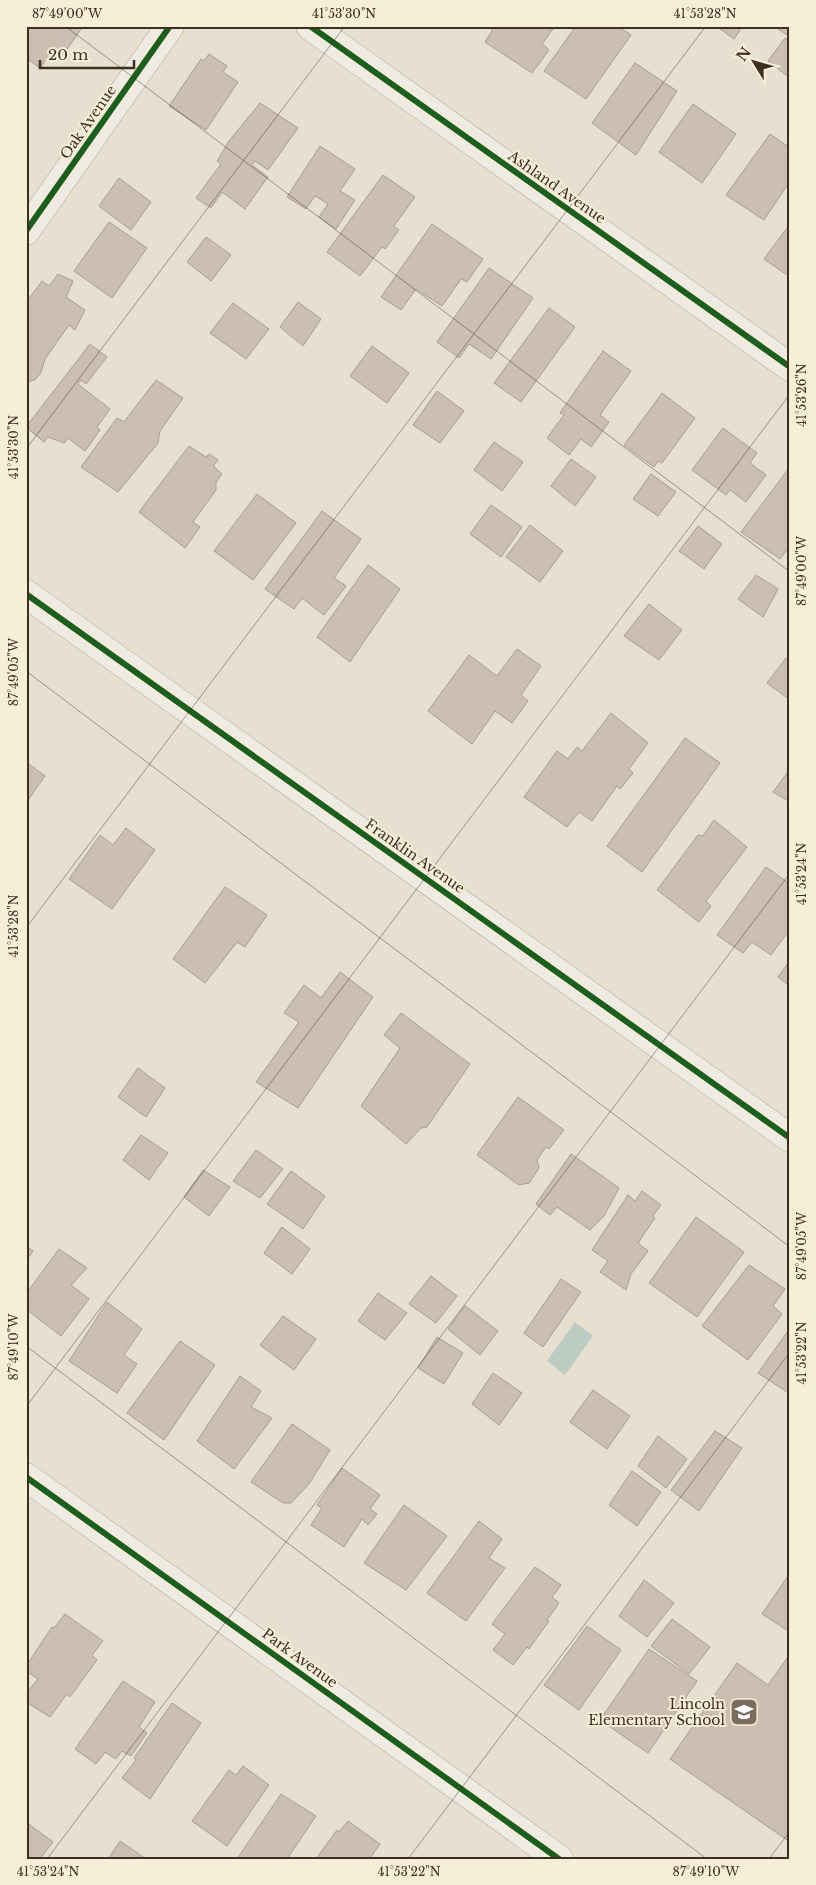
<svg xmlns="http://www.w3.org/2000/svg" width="816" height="1885" font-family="'Libre Baskerville',serif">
<rect width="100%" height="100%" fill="#e7e0d1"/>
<path fill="#bcccc2" d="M575,1322L593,1336L565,1375L547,1361Z"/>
<path fill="#cbbfb2" stroke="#a89c90" d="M26,26H83L63,55L57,51L49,62L46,60L40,68L26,58Z
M491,26H555L542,44L549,50L532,73L485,42L492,31Z
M576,26H618L631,35L586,99L544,71Z
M716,26H743L734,39Z
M774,26H790V37Z
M785,38L790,42V78L768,61Z
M209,54L227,66L223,72L238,82L206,130L169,106L201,59L204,61Z
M635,63L677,91L636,155L592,123Z
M260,103L298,128L268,170L255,161L252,165L268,177L245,209L222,192L211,208L196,198L221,164L217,161L229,141Z
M693,104L736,134L702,183L659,152Z
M770,134L790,148V181L764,220L726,195Z
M320,146L355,169L340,191L355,200L336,229L319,217L328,204L315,196L306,209L287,197Z
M383,175L415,197L394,226L399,230L385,249L382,247L360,276L327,252Z
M119,178L151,202L131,230L99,206Z
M109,222L147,248L112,298L74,271Z
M432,224L483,259L467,282L461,279L442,306L416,289L401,310L381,297Z
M790,224V277L764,259Z
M206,237L231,255L211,281L187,262Z
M489,268L533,298L491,359L469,344L459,358L437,342Z
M58,274L73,281L66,297L85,310L75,330L69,325L45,359L41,372L36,379L26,383V303L42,281L49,286Z
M298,302L321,319L303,346L280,327Z
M233,303L269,329L246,359L210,333Z
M549,308L575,327L521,402L494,383Z
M90,344L107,357L86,384L81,380L78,384L110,409L97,427L100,430L85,451L68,438L64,443L48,437L44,442L26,427Z
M372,346L409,373L387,403L350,376Z
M603,351L631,371L600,415L609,422L591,447L581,439L569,455L547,438L564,415L560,413Z
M156,380L183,398L160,431L158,443L118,492L81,467L117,418L124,422Z
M437,391L464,411L440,443L413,425Z
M662,393L695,418L662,463L658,461L654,467L624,445Z
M723,428L757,453L750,463L766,475L746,502L730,490L726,495L692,470Z
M494,442L523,462L502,491L474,470Z
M189,446L206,457L209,454L218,460L213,466L222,474L216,482V490L193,522L200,527L185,548L139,512Z
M571,459L596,477L575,506L551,486Z
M790,467V546L780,559L741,532Z
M651,474L676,492L658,516L633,499Z
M257,494L296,523L253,580L214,551Z
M491,505L522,527L501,557L470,534Z
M322,511L361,539L334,578L346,586L324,615L302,598L294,609L265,589Z
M530,525L563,551L540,582L506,557Z
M698,526L722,544L704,569L679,551Z
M368,565L400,589L350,662L317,637Z
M756,575L778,589L763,617L738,599Z
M649,604L682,630L659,660L624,636Z
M517,649L541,666L521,695L528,701L512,723L495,711L472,744L428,711L469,655L497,676Z
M786,658L790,660V700L767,683Z
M611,713L648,743L629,769L633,773L620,789L617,786L592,821L579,812L567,827L524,797L557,751L568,759L577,747L582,751Z
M685,738L720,763L642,872L607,846Z
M26,762L45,776L26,803Z
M790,769V802L773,792Z
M714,820L747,847L706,901L711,906L699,922L657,890L698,835L703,836Z
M126,828L155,850L112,909L69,879L100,835L113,845Z
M766,867L790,884V929L771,955L752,942L743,953L717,935Z
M225,887L267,915L245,947L237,942L205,983L173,959Z
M790,960V986L778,977Z
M340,972L373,997L298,1108L256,1082L299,1022L284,1013L304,985L321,998Z
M401,1013L470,1064L427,1127L421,1128L406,1144L361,1106L400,1048L384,1035Z
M138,1068L165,1088L146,1117L118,1097Z
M518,1097L564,1130L549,1149L546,1147L537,1160L539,1168L529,1183L519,1185L477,1155Z
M141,1135L168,1153L149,1180L123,1160Z
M256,1150L283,1169L260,1198L233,1181Z
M571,1154L619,1188L604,1216L590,1230L557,1207L550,1215L536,1204Z
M203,1170L230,1187L209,1216L184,1197Z
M291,1171L325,1196L303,1229L267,1204Z
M642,1191L661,1205L653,1216L655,1218L638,1243L648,1251L631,1274L626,1290L600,1272L608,1261L592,1250L628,1195L635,1201Z
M696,1217L744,1252L697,1317L649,1283Z
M282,1227L310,1249L292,1274L264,1253Z
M26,1246L33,1251L26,1261Z
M59,1249L87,1268L71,1285L89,1299L61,1336L26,1309V1294Z
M749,1265L785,1289L773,1306L782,1314L748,1360L702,1326Z
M431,1276L457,1296L436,1323L409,1304Z
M561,1279L581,1292L543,1347L524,1333Z
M378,1293L407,1313L385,1340L358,1321Z
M107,1302L142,1329L124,1355L137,1364L117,1393L69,1361Z
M465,1306L498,1331L480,1355L448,1329Z
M283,1316L316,1339L294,1370L260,1345Z
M790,1328V1394L758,1373Z
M437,1337L463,1353L444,1384L418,1368Z
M180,1341L215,1365L164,1440L127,1413Z
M493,1373L522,1393L499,1425L472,1404Z
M240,1376L261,1391L251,1407L272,1418L234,1469L197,1441Z
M593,1390L630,1416L607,1449L570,1422Z
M292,1424L330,1450L309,1484L291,1503H283L251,1482Z
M715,1431L742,1448L699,1511L671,1490Z
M658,1436L687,1459L666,1488L638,1466Z
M342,1468L380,1495L370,1509L377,1514L368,1525L362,1519L344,1547L311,1525L322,1508L317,1505Z
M632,1471L661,1492L637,1526L609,1505Z
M404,1505L447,1536L406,1590L364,1563Z
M479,1521L502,1539L489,1558L505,1568L466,1621L427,1593Z
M535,1567L561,1585L552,1597L559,1603L547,1620L549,1621L529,1649L527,1647L513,1665L493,1650L505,1634L492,1624Z
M790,1573V1632L762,1614Z
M644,1580L674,1603L647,1637L619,1616Z
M65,1614L103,1641L92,1655L97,1660L70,1697L67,1694L50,1717L26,1702V1694L38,1679L26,1671V1666L52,1627L54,1628Z
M672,1619L710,1647L689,1674L651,1646Z
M587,1626L621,1650L579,1710L544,1685Z
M649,1649L697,1681L648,1753L600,1720Z
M790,1654V1842L670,1759L737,1663L768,1685Z
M123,1681L155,1702L139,1727L147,1733L131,1756L122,1751L116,1759L105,1752L96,1764L75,1749Z
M172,1703L201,1723L150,1799L122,1778L136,1760L134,1758Z
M243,1766L269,1785L227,1846L192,1821L229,1770L236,1775Z
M281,1794L316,1816L287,1859H237Z
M348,1821L380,1844L371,1857L372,1859H316L337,1830L339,1832Z
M26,1822L53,1842L40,1859H26Z
M120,1841L146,1859H108Z"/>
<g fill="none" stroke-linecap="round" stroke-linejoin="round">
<defs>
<path id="minor" d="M310,26L790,367
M26,231L170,26
M26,594L790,1138
M26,1477L559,1859"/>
</defs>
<use href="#minor" stroke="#ada599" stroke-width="29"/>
<use href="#minor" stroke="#efebe3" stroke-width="28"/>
<defs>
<path id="cycleway" d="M310,26L790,367
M26,231L170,26
M26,594L790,1138
M26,1477L559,1859"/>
</defs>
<use href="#cycleway" stroke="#f7eed8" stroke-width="9"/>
<use href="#cycleway" stroke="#1b5e20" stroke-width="6"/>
</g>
<path fill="none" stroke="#3d2e20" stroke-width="1" stroke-opacity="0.45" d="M65,26L790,572M26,449L345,26M26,671L790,1247M26,928L706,26M26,1346L707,1859M26,1407L790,394M47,1859L790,873M408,1859L790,1352M769,1859L790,1831"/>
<defs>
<symbol id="school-square" viewBox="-11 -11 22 22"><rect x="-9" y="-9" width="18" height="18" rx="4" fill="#786c5e" stroke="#f7eed8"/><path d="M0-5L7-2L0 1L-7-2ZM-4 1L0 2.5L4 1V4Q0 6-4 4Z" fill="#fff"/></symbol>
</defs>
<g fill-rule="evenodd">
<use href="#school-square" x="728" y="1696" width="32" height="32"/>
</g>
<g text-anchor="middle" stroke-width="4" stroke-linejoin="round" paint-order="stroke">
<g font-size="14" fill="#3d2e20" stroke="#f7eed8">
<text transform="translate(88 122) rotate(-55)" y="5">Oak Avenue</text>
<text transform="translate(557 187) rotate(35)" y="5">Ashland Avenue</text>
<text transform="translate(415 856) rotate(35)" y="5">Franklin Avenue</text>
<text transform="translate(300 1658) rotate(36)" y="5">Park Avenue</text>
</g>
<g font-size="14" fill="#3d2e20" stroke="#f7eed8" text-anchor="end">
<text x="725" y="1709">Lincoln<tspan x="725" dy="16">Elementary School</tspan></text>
</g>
</g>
<rect width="816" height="1885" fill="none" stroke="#f7eed8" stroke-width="55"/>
<g transform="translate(754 62) rotate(307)" stroke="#f7eed8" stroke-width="4" paint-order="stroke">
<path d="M0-4L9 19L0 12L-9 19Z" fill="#3d2e20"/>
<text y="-8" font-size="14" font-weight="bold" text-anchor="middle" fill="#3d2e20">N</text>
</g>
<path d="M40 60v8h94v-8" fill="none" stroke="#3d2e20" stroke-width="2.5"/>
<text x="48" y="60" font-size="15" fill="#3d2e20" stroke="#f7eed8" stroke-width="4" paint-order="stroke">20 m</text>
<rect x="28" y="28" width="760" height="1830" fill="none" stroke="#3d2e20" stroke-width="2"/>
<g font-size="12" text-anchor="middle" fill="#3d2e20">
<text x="67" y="18">87°49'00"W</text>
<text x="344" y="18">41°53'30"N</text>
<text x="705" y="18">41°53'28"N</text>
<text transform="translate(802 395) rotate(-90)" y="4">41°53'26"N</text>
<text transform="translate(14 447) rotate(-90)" y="4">41°53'30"N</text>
<text transform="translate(802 571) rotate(-90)" y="4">87°49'00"W</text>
<text transform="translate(14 672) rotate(-90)" y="4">87°49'05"W</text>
<text transform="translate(802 874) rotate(-90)" y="4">41°53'24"N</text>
<text transform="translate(14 926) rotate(-90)" y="4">41°53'28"N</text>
<text transform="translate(802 1246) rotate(-90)" y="4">87°49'05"W</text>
<text transform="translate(14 1347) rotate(-90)" y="4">87°49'10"W</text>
<text transform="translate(802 1353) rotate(-90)" y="4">41°53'22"N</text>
<text x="48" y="1876">41°53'24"N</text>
<text x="409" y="1876">41°53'22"N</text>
<text x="706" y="1876">87°49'10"W</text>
</g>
</svg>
